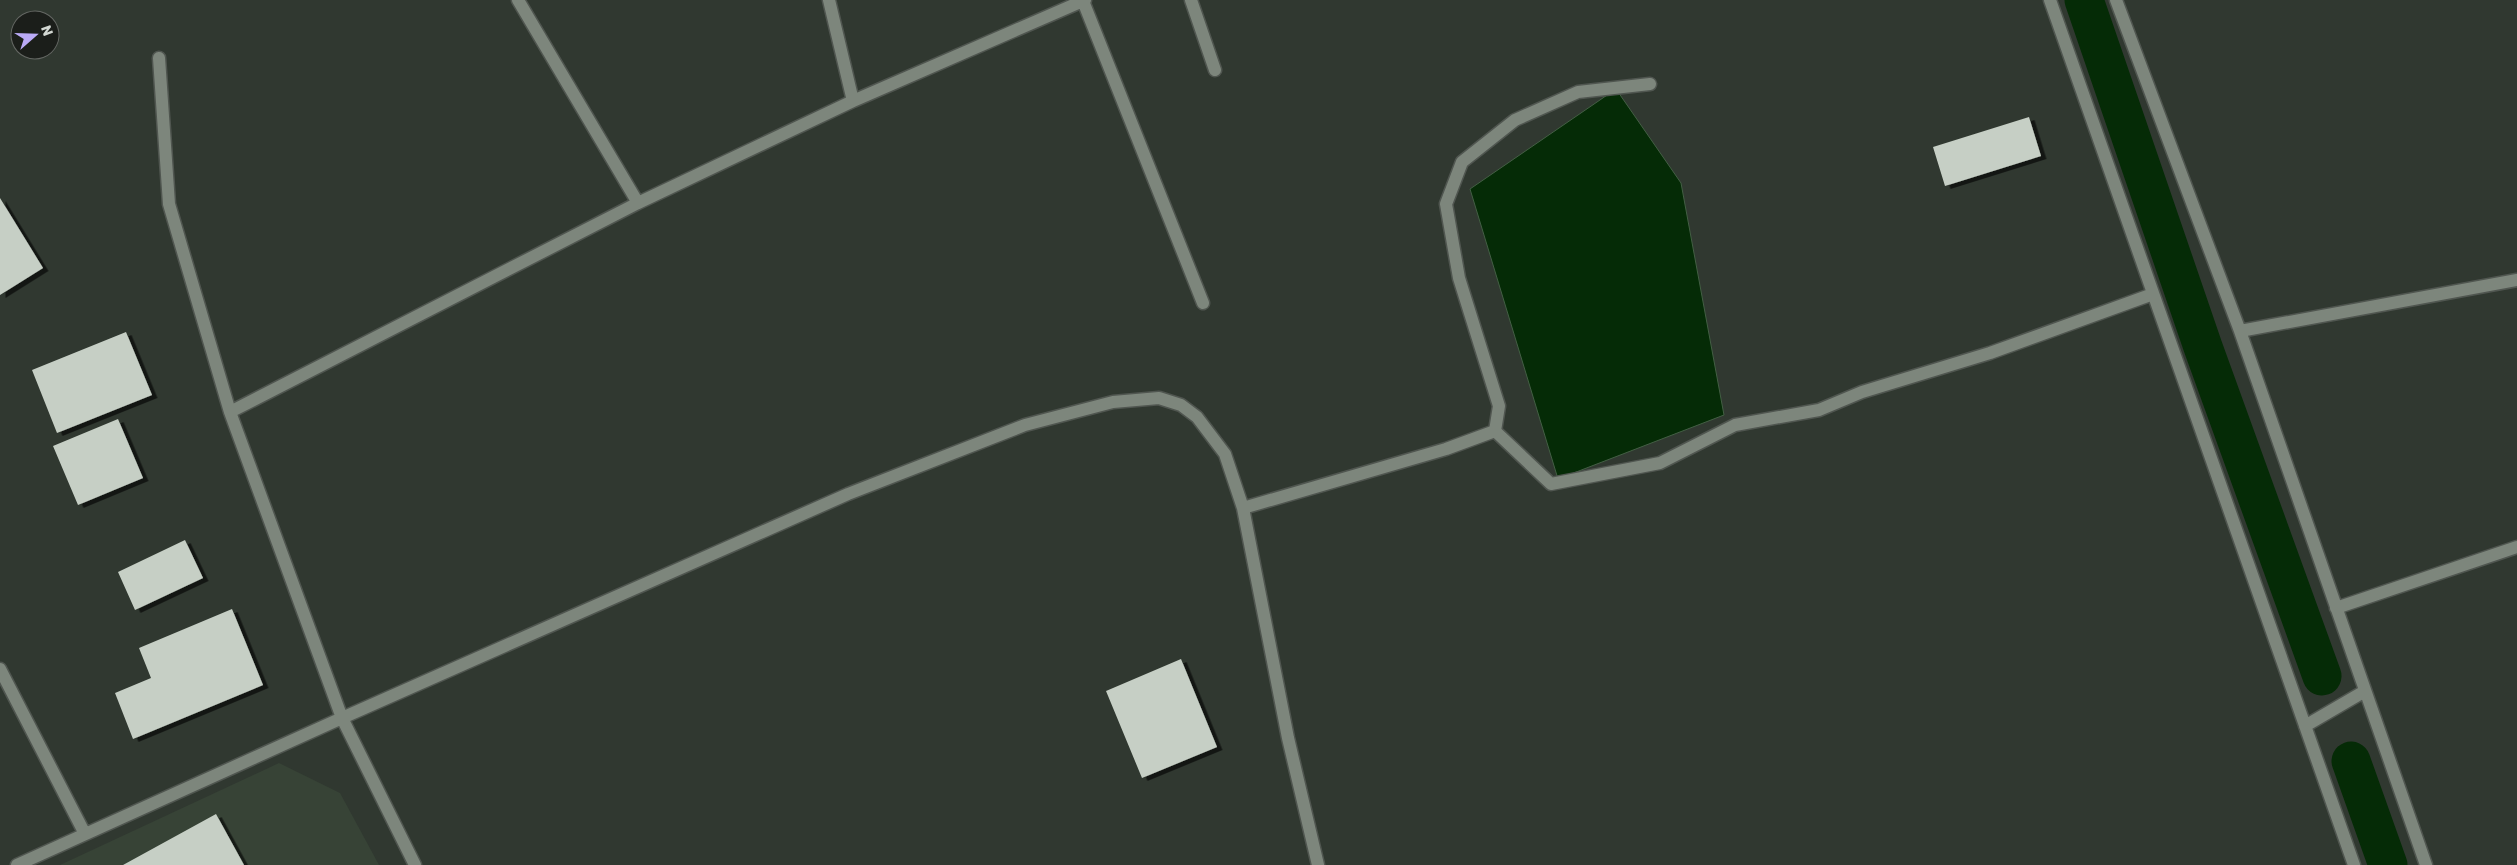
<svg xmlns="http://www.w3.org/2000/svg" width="2517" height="865" font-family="Rubik,sans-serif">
<defs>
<filter id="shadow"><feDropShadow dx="5.5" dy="3" stdDeviation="0" flood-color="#0009"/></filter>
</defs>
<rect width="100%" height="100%" fill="#303830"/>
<path fill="#374336" d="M279,763L340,793L379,865H60Z"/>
<path fill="#052b06" stroke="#435f44" d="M1616,89L1681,183L1724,415L1558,479L1470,189Z"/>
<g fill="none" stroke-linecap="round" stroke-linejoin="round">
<path stroke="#052b06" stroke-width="39" d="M2084,0L2203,347L2322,676
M2351,761L2388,865"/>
</g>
<path fill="#c6cfc5" filter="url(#shadow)" d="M2029,117L2041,156L1945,186L1933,147Z
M0,198L43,268L0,295Z
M126,332L152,395L57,433L32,370Z
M118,419L143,478L78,505L53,446Z
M185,540L203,578L135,610L118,572Z
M232,609L263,685L133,739L115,693L151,678L139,648Z
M1181,659L1217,747L1142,778L1106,691Z
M216,814L244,865H123Z"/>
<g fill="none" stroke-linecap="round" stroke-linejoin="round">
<defs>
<path id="minor" d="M518,0L638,203
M829,0L853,101
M1191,0L1215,70
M2050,0L2354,865
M2116,0L2240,331L2426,865
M1083,1L1203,303
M159,58L169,204L230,412L342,718L415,865
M2240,331L2517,280
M230,412L638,203L853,101L1085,0
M1495,431L1551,484L1660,463L1735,425L1819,410L1862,392L1990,353L2153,294
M1243,508L1446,449L1495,431L1499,406L1459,278L1446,204L1462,162L1515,120L1578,92L1650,84
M2336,608L2517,547
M0,669L85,834
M2305,726L2365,691
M17,865L342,718L848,494L1025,425L1113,402L1159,398L1181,405L1197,417L1225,454L1243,508L1288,738L1318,865"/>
</defs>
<use href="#minor" stroke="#505650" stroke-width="15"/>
<use href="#minor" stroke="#7d867c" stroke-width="12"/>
</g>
<g transform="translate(35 35) rotate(70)"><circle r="24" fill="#1b1e1a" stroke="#656864"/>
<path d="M0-4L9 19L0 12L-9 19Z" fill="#baaaf6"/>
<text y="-8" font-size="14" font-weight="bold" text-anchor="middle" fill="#d3d8d3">N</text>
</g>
</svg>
